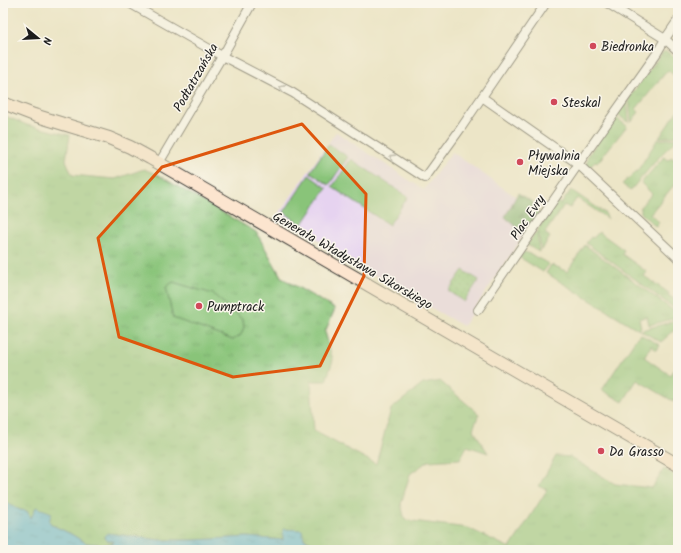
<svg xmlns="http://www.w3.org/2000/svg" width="681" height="553" font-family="Kalam,sans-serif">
<defs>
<pattern id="grass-tufts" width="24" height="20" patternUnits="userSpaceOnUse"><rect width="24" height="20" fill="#89c479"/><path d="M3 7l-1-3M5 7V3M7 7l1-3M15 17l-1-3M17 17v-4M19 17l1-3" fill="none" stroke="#76a868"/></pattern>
<pattern id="forest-firs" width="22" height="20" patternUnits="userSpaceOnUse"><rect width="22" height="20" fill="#6eaa69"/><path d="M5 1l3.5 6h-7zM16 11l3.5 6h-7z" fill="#5a8a56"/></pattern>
<pattern id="park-dots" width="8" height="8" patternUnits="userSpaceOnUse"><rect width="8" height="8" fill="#89c479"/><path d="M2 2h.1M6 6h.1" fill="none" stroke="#76a868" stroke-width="1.8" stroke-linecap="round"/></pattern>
<pattern id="water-ripples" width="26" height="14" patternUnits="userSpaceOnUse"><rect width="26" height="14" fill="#5bb6d9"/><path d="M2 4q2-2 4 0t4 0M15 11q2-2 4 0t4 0" fill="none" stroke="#4a93af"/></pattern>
</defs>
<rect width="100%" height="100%" fill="#fbf7ec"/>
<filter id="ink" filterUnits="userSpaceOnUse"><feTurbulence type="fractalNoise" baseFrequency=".025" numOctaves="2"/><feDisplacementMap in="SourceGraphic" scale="8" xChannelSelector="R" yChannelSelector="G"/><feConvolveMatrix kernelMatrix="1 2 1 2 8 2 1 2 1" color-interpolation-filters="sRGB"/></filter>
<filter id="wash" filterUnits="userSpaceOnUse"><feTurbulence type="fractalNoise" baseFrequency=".012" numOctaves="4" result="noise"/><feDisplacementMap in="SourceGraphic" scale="16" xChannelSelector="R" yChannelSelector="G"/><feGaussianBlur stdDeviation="0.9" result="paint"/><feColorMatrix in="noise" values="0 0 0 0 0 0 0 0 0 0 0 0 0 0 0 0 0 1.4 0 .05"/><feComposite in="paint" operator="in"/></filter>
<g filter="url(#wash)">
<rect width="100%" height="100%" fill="#ece5c7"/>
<path fill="#e6d3f0" d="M336,132L424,190L452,152L539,213L463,326L364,269L279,214Z"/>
<path fill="url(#grass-tufts)" stroke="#52704a" d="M666,51L678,60V86L674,82L677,78L668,70L636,109L639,112L632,121L631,120L629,98L662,53Z
M627,101L629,122L626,121L617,114Z
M678,110V136L659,138Z
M3,115L27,125L70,135L66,160L72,175L115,179L144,169L158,175L256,232L282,278L335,309L325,332L333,360L326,381H311L314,431L376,464L391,409L423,384L440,381L479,414L473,429L488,453L467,446L460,459L428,461L410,474L401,504L405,520L468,528L510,548L547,490L539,486L556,456L570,457L615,484L652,488L664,469L678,477V520L676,521L678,523V550H372L332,549L320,546L284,529V540L247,537L195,540H160L107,533L114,543L105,545L86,543L71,534L52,525L49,521L52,513L31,519L27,511L20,510L3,501Z
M615,117L627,126L598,162L596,161L590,167L586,164L588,160L587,157Z
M678,138L661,155L630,191L622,184L638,170L657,140Z
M664,157L668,160L671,157L678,162V185L676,187L674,185L650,214L659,222L656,227L641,213V209L640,207L652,194L641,183Z
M571,190L605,213L608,219L577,198L570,208L564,205L545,233L550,237L541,251L538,229L557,202L561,204Z
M537,231L539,252L527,245Z
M599,232L624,250L622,254L647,272L644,276L669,293L668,295L678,302V311L586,243L591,237L593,238Z
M585,245L678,314L676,318L649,325L647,316L639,319L641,327L639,330L546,273L551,265L560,268L567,272Z
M524,252L528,253L549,264L543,272L519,257L522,253Z
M678,320V327L661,342L641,331L642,330Z
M640,334L660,345L656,350L651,346L644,357L670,375L673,370L678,374V404L637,380L623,402L602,390L637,337Z"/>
<path fill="url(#forest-firs)" stroke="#456342" d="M518,193L532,202L539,213L525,234L505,217Z"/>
<path fill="url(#park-dots)" stroke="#52704a" d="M463,270L479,280L464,302L448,291Z"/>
<path fill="#89c479" stroke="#52704a" d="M329,144L348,157L329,185L310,172Z
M351,159L408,197L389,225L332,187Z
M309,175L327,188L302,225L284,212Z
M173,282L213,294L243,320L244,327L241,335L233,340L173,318L166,287Z"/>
<path fill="url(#water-ripples)" stroke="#3c697a" d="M3,501L20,510L27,511L31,518L36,507L52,513L49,521L52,525L71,534L86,543L105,545L113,543V541H108L104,537L107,533L160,540H195L247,537L283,540V529L302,530L304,539L320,546L332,549L372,550H3Z"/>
</g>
<g filter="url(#ink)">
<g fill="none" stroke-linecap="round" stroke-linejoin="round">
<defs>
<path id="street" d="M129,3L222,56L293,93L425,178L461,128L482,97L546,3
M607,3L665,39L678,51
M482,97L578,164L678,258
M159,163L227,48L252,3
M478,310L584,156L657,53L665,39L678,20"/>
<path id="secondary" d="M3,103L34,115L109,138L130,147L150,158L678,465"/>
</defs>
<use href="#street" stroke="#3b3a36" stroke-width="10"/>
<use href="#secondary" stroke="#3b3a36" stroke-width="14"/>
<use href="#street" stroke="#fff" stroke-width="8"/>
<use href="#secondary" stroke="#fce5cf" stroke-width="12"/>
</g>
<defs><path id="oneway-chevron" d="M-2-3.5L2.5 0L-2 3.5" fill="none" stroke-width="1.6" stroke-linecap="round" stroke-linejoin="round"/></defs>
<g stroke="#999">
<use href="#oneway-chevron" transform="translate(282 88) rotate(-152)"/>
<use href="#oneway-chevron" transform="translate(392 157) rotate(-147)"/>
</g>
</g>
<path d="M0 0H681V553H0ZM302,124L366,194L364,276L320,366L233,377L119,337L98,238L162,167Z" fill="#ece5c7" fill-opacity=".55" fill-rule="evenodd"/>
<path fill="none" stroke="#de560d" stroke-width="3" stroke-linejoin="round" d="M302,124L366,194L364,276L320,366L233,377L119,337L98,238L162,167Z"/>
<g fill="#d1495b" stroke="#fbf7ec" stroke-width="1.5">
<circle cx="593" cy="46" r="4"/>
<circle cx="554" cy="102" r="4"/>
<circle cx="520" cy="162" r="4"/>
<circle cx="199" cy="306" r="4"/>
<circle cx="601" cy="451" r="4"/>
</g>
<g text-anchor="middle" stroke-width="3" stroke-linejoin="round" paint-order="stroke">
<g font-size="13" fill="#1c1c1c" stroke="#fbf7ec" text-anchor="start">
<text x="601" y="51">Biedronka</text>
<text x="562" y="107">Steskal</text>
<text x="528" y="160">Pływalnia<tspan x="528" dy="15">Miejska</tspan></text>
<text x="207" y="311">Pumptrack</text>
<text x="609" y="456">Da Grasso</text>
</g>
<g font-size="13" fill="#1c1c1c" stroke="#fbf7ec">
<text transform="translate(195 77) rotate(-60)" y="5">Podtatrzańska</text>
<text transform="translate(527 217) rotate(-56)" y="5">Plac Evry</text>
<text transform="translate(353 260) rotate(30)" y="5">Generała Władysława Sikorskiego</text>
</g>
</g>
<rect width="681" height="553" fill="none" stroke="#fbf7ec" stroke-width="16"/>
<g transform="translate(38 38) rotate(108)" stroke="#fbf7ec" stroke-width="3" paint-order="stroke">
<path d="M0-3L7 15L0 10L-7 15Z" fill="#1c1c1c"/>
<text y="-6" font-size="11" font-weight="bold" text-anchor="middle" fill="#1c1c1c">N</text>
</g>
</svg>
